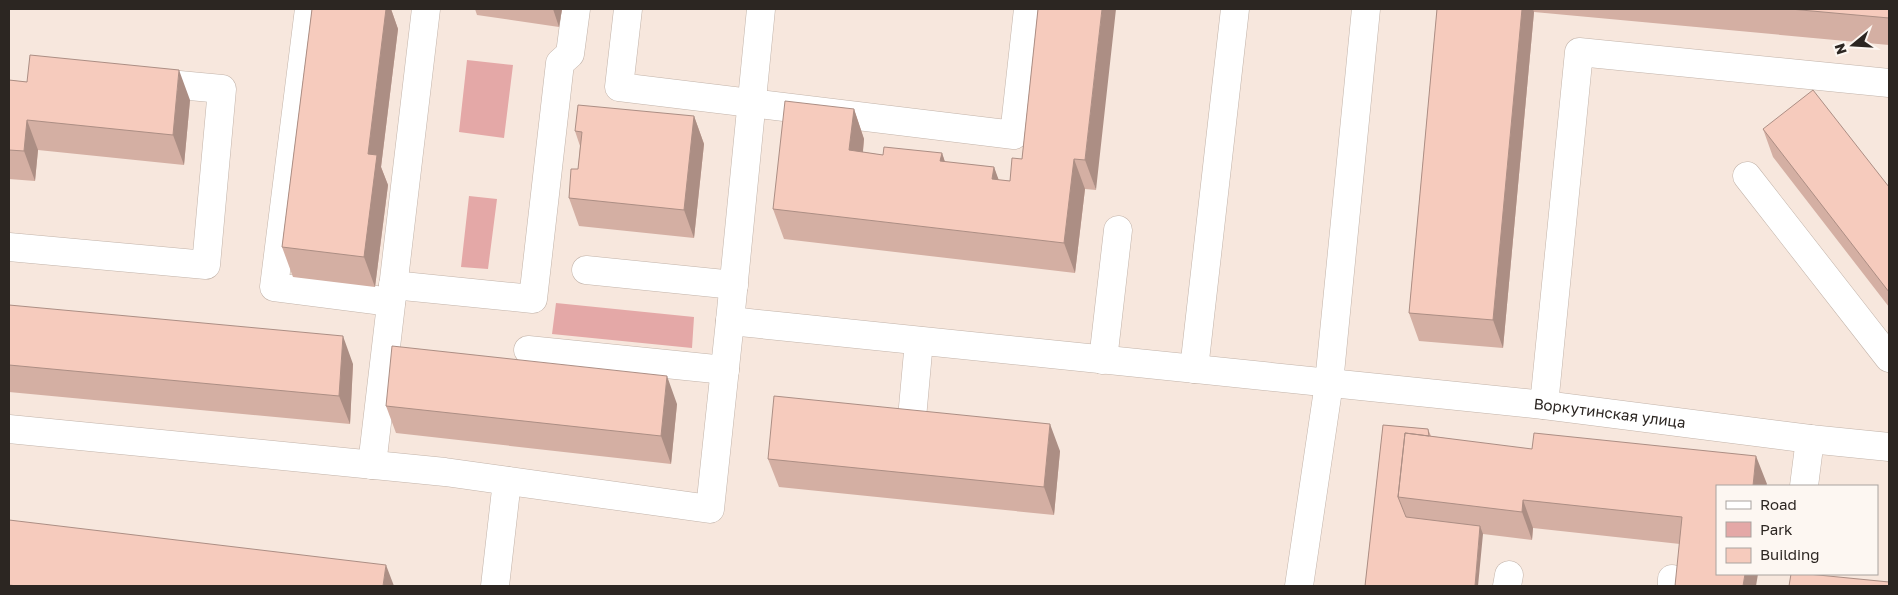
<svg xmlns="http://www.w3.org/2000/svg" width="1898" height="595" font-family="'Golos Text',sans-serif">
<rect width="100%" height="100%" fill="#f7e7dd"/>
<path fill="#e4a8a7" d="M467,60L513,65L504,138L459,132Z
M469,196L497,199L488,269L461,267Z
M556,303L694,317L692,348L552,334Z"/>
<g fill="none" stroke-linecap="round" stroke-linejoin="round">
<defs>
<g id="minor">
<path d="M309,9L274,287L391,302"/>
<path d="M628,9L619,87L1014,135L1028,9"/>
<path id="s1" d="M761,9L730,321L1544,405L1810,439L1889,447"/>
<path d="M1747,176L1889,358"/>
<path d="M9,247L206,265L222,89L147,82"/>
<path d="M586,270L734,285"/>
<path d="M393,285L533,299L560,63L570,54L576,9"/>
<path d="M528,350L725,370"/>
<path d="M1103,360L1118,230"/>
<path d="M1194,369L1235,9"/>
<path d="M1544,405L1579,52L1889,83"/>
<path d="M912,418L919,341"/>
<path d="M9,429L445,472L710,509L730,321"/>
<path d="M372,465L426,9"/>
<path d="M1804,486L1810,439"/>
<path d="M495,586L507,481"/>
<path d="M1299,586L1329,383L1366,9"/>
<path d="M1507,586L1509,575"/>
<path d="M1672,586V579"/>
</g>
</defs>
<use href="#minor" stroke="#c2b3a9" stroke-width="29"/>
<use href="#minor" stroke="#fff" stroke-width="28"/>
</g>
<path fill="#d4afa3" d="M312,9H391L398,29L381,167L388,185L375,287L293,277L282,247Z
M475,9H562L559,27L477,15Z
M1038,9L1096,190L1085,189L1075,273L784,239L773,209L854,109L864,139L863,152L883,155L942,153L945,162L994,167L998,180L1010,181L1022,159Z
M1437,9H1889V45L1534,12L1503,348L1419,341L1409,313Z
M9,80L190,100L184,165L38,150L35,181L9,179Z
M694,116L704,144L694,238L579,226L569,198L578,169L580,146L575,131Z
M1763,129L1889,187V307L1773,157Z
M9,305L353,364L350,424L9,392Z
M677,404L671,464L396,433L386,406Z
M1383,425L1428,429L1431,436L1767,484L1680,544L1533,528L1532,540L1483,534L1365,586Z
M1060,451L1054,515L779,487L768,459Z"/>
<path fill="#ac8e84" d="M386,9H391L398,29L381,167L388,185L375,287L364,257L368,154Z
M553,9H562L559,27Z
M1102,9H1116L1096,190L1085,160Z
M1522,9H1533L1534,12L1503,348L1493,320Z
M179,70L190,100L184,165L173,135Z
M854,109L864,139L860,181L849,150Z
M694,116L704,144L694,238L684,210Z
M27,120L38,150L35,181L24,151Z
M942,153L952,183L940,161Z
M1074,159L1085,189L1075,273L1064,243Z
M994,167L1005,197L992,179Z
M343,336L353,364L350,424L339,396Z
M667,376L677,404L671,464L661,436Z
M1050,424L1060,451L1054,515L1044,487Z
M1756,456L1767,484L1766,486H1753Z
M1523,500L1533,528L1532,540L1522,512Z
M1480,526L1483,534L1478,586H1475Z
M386,565L394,586H383Z
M1745,574H1758L1756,586H1743Z"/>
<path fill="#f6cbbd" stroke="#ac8e84" d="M312,9H386L368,154L377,155L364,257L282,247Z
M1038,9H1102L1085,160L1074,159L1064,243L773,209L785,101L854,109L849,150L883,155L884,147L942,153L940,161L994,167L992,179L1010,181L1012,158L1022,159Z
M1437,9H1522L1493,320L1409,313Z
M1790,9H1889V18Z
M30,55L179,70L173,135L27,120L24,151L9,150V80L27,82Z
M1813,90L1889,187V292L1763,129Z
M578,105L694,116L684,210L569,198L571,169H578L582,132L575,131Z
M9,305L343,336L339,396L9,365Z
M392,346L667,376L661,436L386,406Z
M774,396L1050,424L1044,487L768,459Z
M1383,425L1428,429L1429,436L1405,433L1398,497L1406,517L1480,526L1475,586H1365Z
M1405,433L1532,449L1534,433L1756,456L1753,486H1717V574H1745L1743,586H1675L1682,517L1523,500L1522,512L1398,497Z
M9,520L386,565L383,586H17L9,585Z
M1791,574H1808L1889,582V586H1789Z"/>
<g text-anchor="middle" stroke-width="4" stroke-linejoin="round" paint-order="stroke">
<g font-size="15" fill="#2c2622" stroke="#fdf7f2">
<text dy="5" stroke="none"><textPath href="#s1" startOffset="1198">Воркутинская улица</textPath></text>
</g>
</g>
<rect width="1898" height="595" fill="none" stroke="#2c2622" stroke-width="20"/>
<rect x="1716" y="485" width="162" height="90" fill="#fdf7f2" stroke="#a9a39f"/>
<rect x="1726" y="501" width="25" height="8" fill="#ffffff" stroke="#a9a39f"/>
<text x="1760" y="510" font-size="15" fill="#2c2622">Road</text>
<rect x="1726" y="522" width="25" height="15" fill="#e4a8a7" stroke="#a9a39f"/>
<text x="1760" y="535" font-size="15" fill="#2c2622">Park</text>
<rect x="1726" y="548" width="25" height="15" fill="#f6cbbd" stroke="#a9a39f"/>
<text x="1760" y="560" font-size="15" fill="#2c2622">Building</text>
<g transform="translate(1853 45) rotate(252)" stroke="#fdf7f2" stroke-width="4" paint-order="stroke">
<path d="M0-4L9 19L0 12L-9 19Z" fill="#2c2622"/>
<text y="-8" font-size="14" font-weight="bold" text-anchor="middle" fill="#2c2622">N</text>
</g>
</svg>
